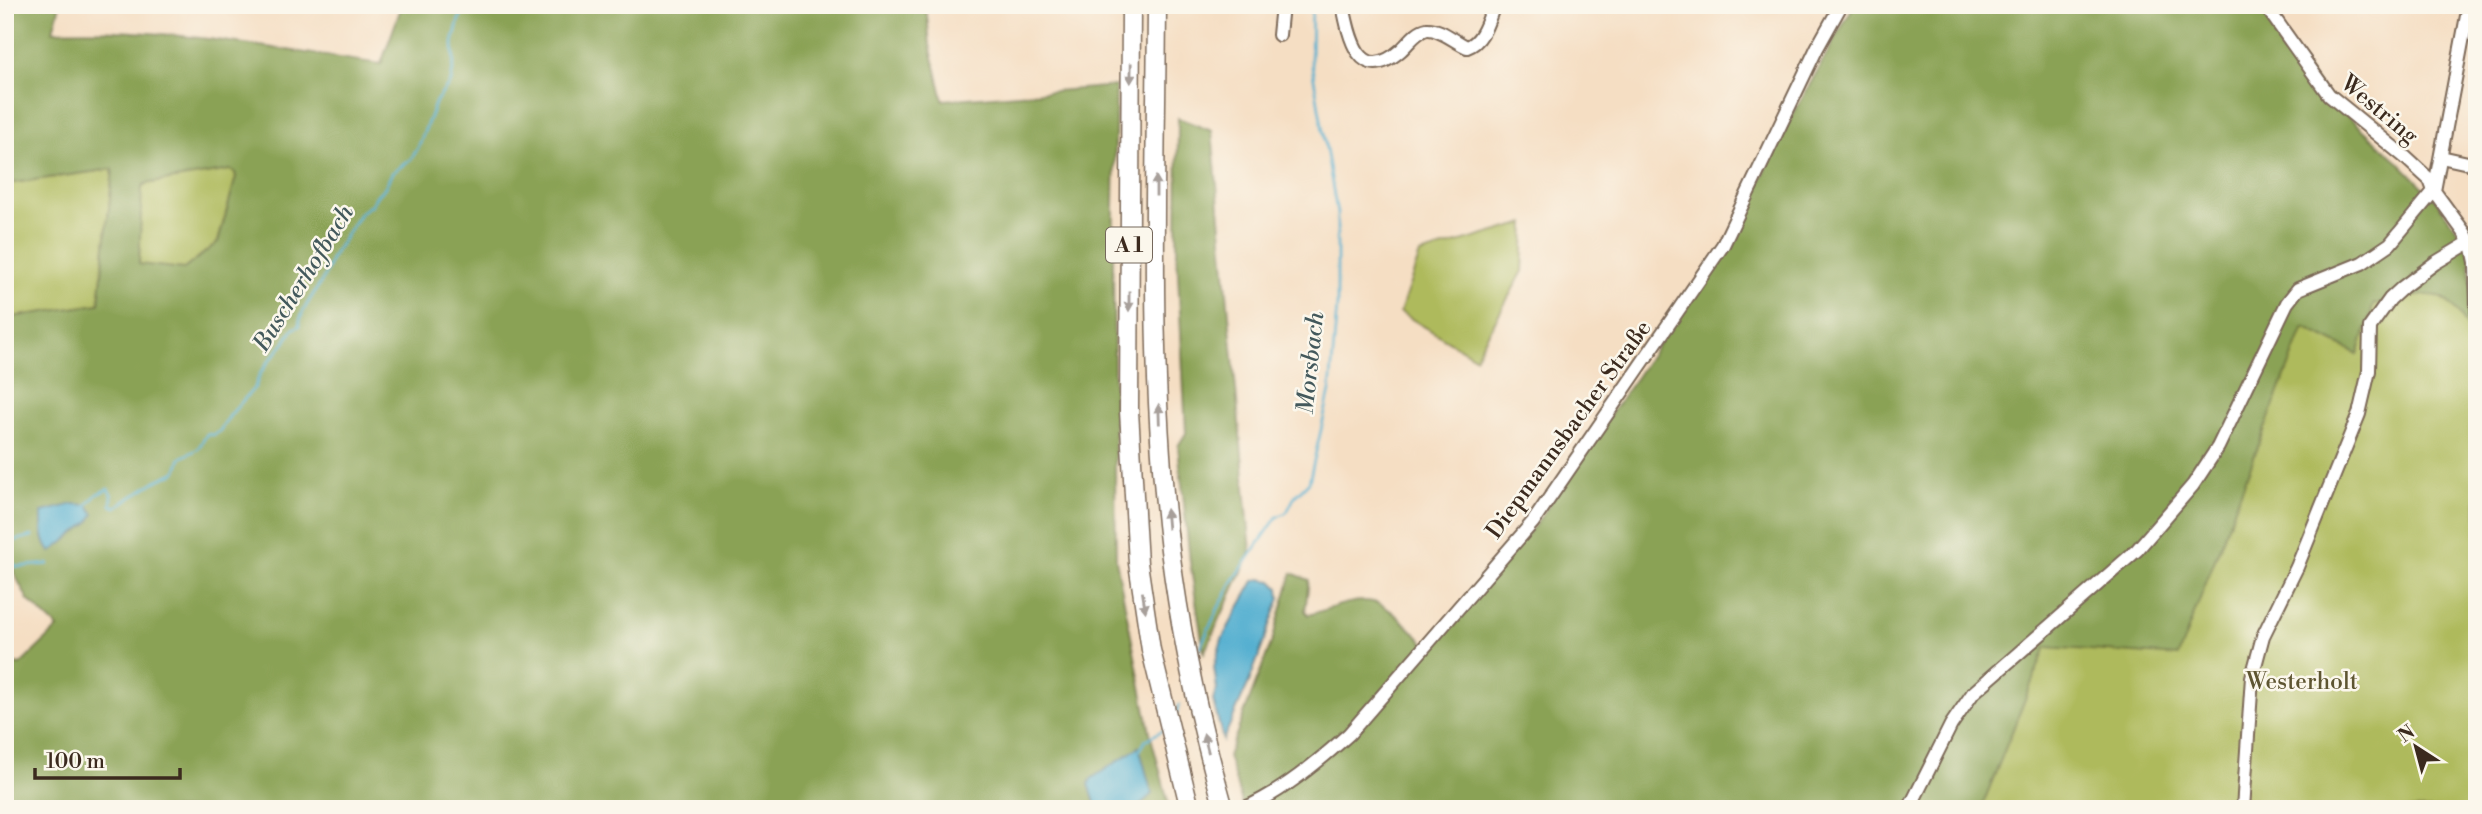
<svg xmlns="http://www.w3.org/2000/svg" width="2482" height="814" font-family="'Libre Bodoni',serif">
<rect width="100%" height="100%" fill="#fbf7ec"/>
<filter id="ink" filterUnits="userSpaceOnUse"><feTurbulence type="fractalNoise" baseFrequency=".0143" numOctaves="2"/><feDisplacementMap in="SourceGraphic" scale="14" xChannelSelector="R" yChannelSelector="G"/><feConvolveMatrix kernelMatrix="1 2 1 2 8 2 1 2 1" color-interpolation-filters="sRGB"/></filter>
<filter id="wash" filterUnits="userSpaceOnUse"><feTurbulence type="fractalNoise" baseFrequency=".00686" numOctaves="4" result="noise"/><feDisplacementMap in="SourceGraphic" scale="28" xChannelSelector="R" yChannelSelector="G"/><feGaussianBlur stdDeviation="1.57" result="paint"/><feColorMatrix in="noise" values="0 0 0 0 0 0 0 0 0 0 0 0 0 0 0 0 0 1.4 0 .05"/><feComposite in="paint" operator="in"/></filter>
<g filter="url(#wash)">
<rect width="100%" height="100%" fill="#f5dec3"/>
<path fill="#aeba5c" stroke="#74723d" stroke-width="2" d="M113,169L99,304L5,318V184Z
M231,169L235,172L236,177L218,242L184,269L139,265L141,188L145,184Z
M1525,223L1523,271L1475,357L1400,312L1420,254Z
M2429,294C2458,298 2464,325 2477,347V809H1977L2045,645L2303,323L2372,302Z"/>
<path fill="#8aa254" stroke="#626639" stroke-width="2" fill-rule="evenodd" d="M5,5H60L53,31C162,26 273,49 381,64L402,5H926L930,45L943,100L1116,86L1113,266L1116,560L1151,737L1170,809H1135L1152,794L1139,747L1089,784L1097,809H5V662L20,665L58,628L28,600L5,555V318L99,304L113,169L6,184L5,193ZM230,170L235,172L236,177L218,242L184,269L139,264L142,187L145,184ZM42,512L89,522L51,552C41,543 42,525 42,512Z
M1854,5H2258L2327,97L2399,162L2435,199L2463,238L2470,254L2472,319L2477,347C2468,332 2458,305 2441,297C2426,291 2390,301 2374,304L2358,354L2304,327L2178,656L2046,647L1981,809H1244L1228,756L1273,638L1292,573L1309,580L1305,611L1309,615C1381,590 1377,597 1429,647L1536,524L1741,223L1785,129Z
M1178,118L1212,131L1251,552L1204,653L1190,562L1178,446L1186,433L1177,254Z"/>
<path fill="#52afd0" stroke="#466c77" stroke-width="2" d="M74,504L88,505L94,514L89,522L51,552C41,543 42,525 42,512Z
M1260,579L1272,581L1279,588L1280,598L1249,682L1223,740L1213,700L1217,689L1214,667L1222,639L1237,611L1254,581Z
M1139,747L1152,794L1135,809H1097L1089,784L1091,779Z"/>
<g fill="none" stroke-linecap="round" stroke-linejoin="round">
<path stroke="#52afd0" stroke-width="2.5" d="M87,505L97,494L108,489L112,496L111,505L116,507L156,481L176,472L181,458L198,449L207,434L213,435L219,432L231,414L255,387L260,374L269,361L284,344L293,329L299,326C300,306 326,283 331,259L361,212L371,205L377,195L385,187L392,173L411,159L418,148L436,101L451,82L454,62L453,43L459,19L468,5
M5,543L32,536
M5,551L16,567L49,564
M1195,659C1202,643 1210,626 1217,611C1221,601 1227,595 1231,584L1277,517L1287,512L1295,496L1309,482L1330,391L1337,306V213L1311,61L1312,5
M1176,715L1179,705
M1140,750L1146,740L1163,730"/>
</g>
</g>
<g filter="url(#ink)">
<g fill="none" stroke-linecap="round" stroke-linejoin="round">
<defs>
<path id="minor" d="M1343,5C1349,36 1359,87 1401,50C1409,43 1416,31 1427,29C1440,28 1455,42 1467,47C1483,42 1488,20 1494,5
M2265,5L2329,95L2405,157L2430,180L2434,191L2464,232L2473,248L2476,262L2477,311
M1279,35L1282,5
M2441,157L2477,165
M1243,809C1282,792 1318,762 1349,734L1533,522L1723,245L1817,48L1841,5
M1909,809L1951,725L1973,693L2137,550L2193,485L2218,447L2287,303L2298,289L2362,263L2390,244L2434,191L2469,5
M2243,809L2252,677L2263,636L2297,567L2359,414L2369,371L2370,327L2390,299L2403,287L2435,263L2470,242"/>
<path id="highway" d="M1131,5L1129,411L1138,563L1151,650L1190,809
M1157,5C1156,186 1148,370 1170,550C1181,638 1200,724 1224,809"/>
</defs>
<use href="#minor" stroke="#7c6958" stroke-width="16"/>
<use href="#highway" stroke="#7c6958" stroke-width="21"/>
<use href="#minor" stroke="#fff" stroke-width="12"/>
<use href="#highway" stroke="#fff" stroke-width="18"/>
</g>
<defs><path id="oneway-solid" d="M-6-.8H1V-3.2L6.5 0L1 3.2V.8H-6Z" transform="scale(1.75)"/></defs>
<g fill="#a79f9a">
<use href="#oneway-solid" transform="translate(1131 73) rotate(91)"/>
<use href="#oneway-solid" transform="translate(1156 186) rotate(-90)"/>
<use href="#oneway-solid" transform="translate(1129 301) rotate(90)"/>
<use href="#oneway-solid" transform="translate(1159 414) rotate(-92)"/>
<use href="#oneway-solid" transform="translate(1167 519) rotate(-95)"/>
<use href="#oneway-solid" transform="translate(1144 602) rotate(81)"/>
<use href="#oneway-solid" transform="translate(1206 743) rotate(-104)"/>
</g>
</g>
<g text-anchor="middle" stroke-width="5" stroke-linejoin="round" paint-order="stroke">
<rect fill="#fbf7ec" stroke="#75685c" stroke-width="2" x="1106" y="227.5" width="46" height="35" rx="5"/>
<g font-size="21" font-weight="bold" fill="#3b2a1e">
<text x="1129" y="252">A 1</text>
</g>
<g font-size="23" fill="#3b2a1e" stroke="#fbf7ec">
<text transform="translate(2380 109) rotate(40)" y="8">Westring</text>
<text transform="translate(1568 429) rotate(-54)" y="8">Diepmannsbacher Straße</text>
</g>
<g font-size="23" fill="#5e5531" stroke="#fbf7ec">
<text x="2302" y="689">Westerholt</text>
</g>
<g font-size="24" font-style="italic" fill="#43595c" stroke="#fbf7ec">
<text transform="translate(303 278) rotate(-58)" y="8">Buscherhofbach</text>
<text transform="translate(1310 363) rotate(-84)" y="8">Morsbach</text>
</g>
</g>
<rect width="2482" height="814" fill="none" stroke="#fbf7ec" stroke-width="28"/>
<g transform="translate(2416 747) rotate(324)" stroke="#fbf7ec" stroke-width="5" paint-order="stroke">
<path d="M0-5L12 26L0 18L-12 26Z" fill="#3b2a1e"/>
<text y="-10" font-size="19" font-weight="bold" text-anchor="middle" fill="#3b2a1e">N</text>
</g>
<path d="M35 768v10h145v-10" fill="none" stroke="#3b2a1e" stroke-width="3.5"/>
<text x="46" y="768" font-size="21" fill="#3b2a1e" stroke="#fbf7ec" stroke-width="5" paint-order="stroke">100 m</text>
</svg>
